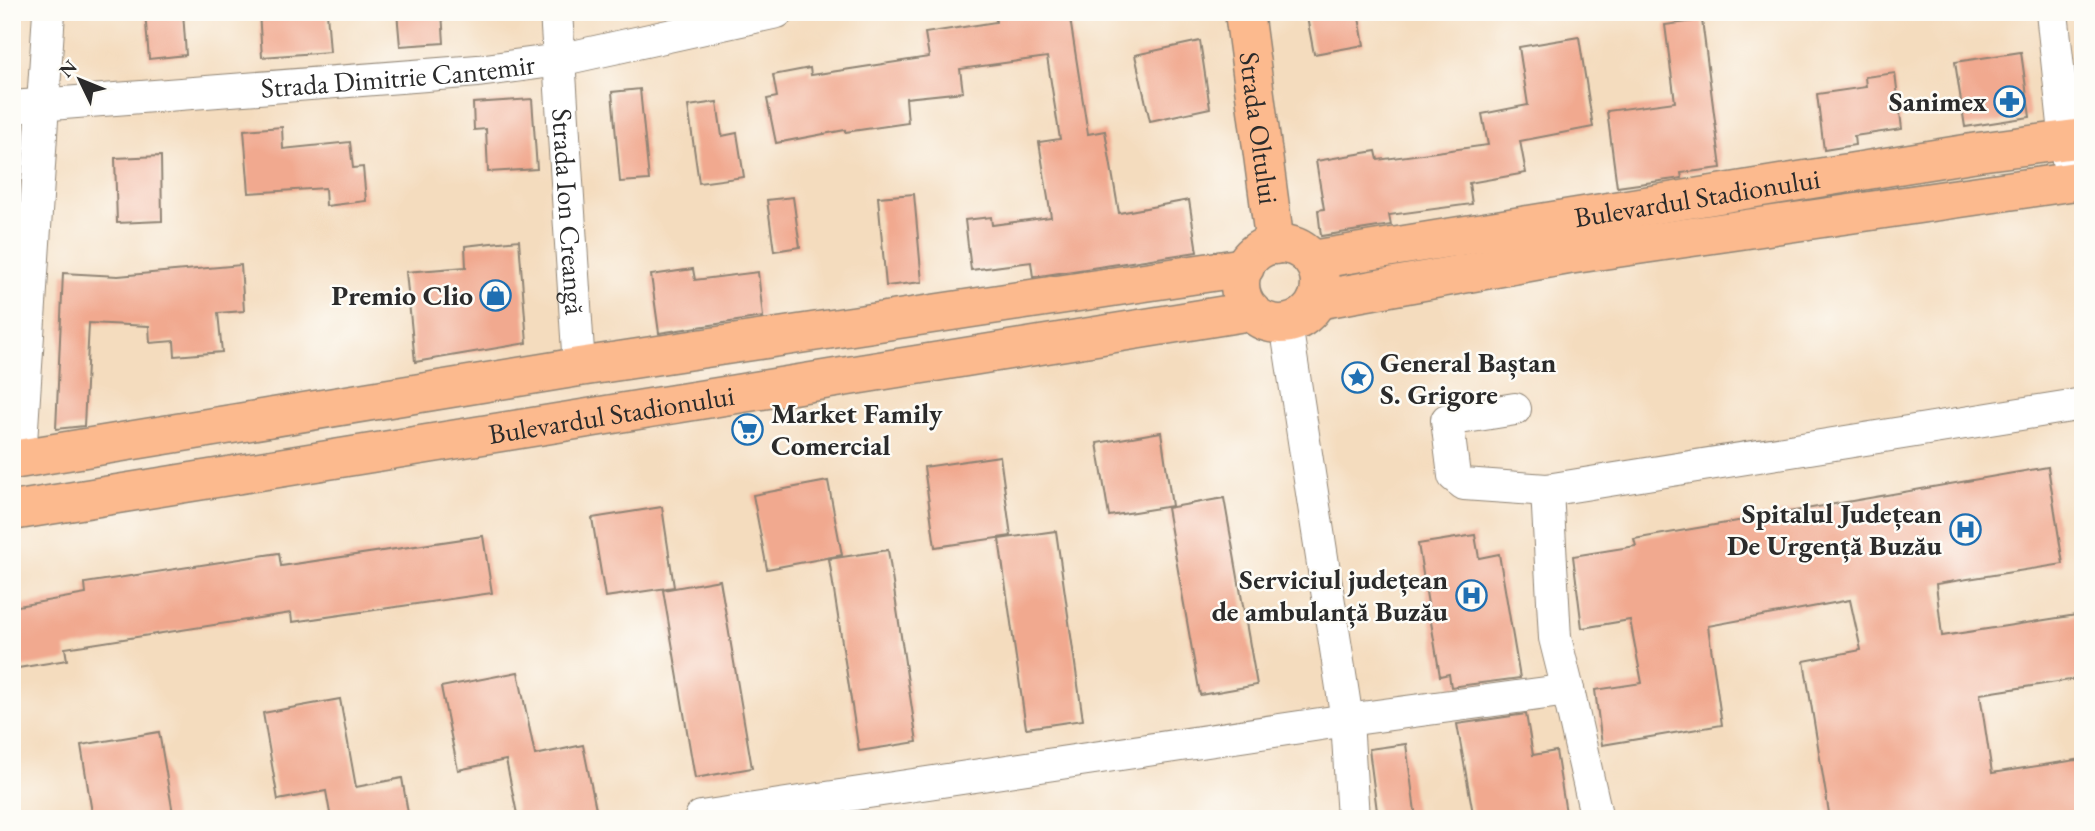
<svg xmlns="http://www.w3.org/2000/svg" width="2095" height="831" font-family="'EB Garamond',serif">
<rect width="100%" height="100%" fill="#fdfcf7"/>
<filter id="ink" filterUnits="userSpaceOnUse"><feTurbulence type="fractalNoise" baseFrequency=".0143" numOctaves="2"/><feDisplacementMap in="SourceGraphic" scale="14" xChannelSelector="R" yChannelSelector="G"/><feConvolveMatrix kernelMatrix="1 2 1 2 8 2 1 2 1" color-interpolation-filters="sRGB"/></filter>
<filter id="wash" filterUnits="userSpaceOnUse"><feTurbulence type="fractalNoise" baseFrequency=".00686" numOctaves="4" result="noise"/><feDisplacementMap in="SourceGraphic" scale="28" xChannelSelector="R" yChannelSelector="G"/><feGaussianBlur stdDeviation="1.57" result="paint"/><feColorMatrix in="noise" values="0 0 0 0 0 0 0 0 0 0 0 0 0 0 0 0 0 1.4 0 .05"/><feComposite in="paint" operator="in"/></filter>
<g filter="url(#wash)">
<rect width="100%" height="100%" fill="#f4dcbe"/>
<g id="blocks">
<path fill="#f1a98f" d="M145,12H183L186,55L149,59Z
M259,12H327L330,52L262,57Z
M397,12H442L444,43L400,46Z
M995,12H1069L1088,134L1105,131L1119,213L1189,200L1197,252L1033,277L1031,262L971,270L965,220L991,217L992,225L1051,217L1039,142L1060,139L1047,57L960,69L963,92L906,98L908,123L845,132V130L776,143L767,99L777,97L773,75L810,68L811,75L929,57L925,33L996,22Z
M1306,12H1358L1364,45L1314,54Z
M1702,20L1721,168L1681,173L1682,178L1617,187L1607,111L1675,102L1665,25Z
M1579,37L1593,127L1520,141L1526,173L1469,183L1472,204L1389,215L1391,225L1321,236L1318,210L1324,209L1316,161L1376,151L1378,160L1488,145L1482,114L1528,105L1519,47Z
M1200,41L1210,108L1150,121L1135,55Z
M2021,52L2030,117L1965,127L1955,62Z
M1895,73L1902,129L1854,136L1855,145L1824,150L1817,94L1866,87L1865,77Z
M640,89L649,180L620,182L612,92Z
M532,99L537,169L488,172L486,129L474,130L473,103Z
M717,102L722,136L737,133L744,177L699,183L688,106Z
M282,127L283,149L350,142L353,168L363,167L366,201L326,206L325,188L249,193L244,130Z
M161,156L162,221L117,223L115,158Z
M914,194L922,282L886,286L878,197Z
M793,197L800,247L774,251L767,200Z
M519,240L527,343L415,362L406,272L466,267L465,246Z
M241,265L244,311L218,313L222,352L175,356L174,341L150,343L149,326L89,323L84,426L56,429L63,273L118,276Z
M693,269L695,280L758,272L763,317L659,333L651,275Z
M1161,432L1172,506L1109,516L1097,443Z
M1000,456L1011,536L935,547L924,467Z
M2048,467L2063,564L1936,584L1942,636L2083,614V678L1980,694L1992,773L2083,759V819H1830L1804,661L1861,650L1850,600L1708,626L1722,725L1602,745L1595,690L1642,683L1630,620L1582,628L1573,556L1636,546L1634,539Z
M828,481L842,555L767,569L753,495Z
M1224,498L1257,685L1200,695L1167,508Z
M662,507L674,587L605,597L592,518Z
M1056,531L1083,720L1026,728L999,539Z
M1475,535L1479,558L1499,554L1520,678L1451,687L1449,674L1440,676L1418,544Z
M483,536L492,593L292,622L291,613L65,648L67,660L12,669V607L86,594L85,583L279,553L281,566Z
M888,550L917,742L859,751L829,559Z
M720,580L752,768L695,778L663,590Z
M518,672L535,755L583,745L598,819H518L506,760L458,770L441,687Z
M340,699L356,787L402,778L409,819H331L326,791L278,800L263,713Z
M1526,714L1533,755L1556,751L1567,819H1474L1457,724Z
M159,732L174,819H93L81,745Z
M1406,744L1416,819H1378L1369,749Z"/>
</g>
</g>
<g filter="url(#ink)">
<use href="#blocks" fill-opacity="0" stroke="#908474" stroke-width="2"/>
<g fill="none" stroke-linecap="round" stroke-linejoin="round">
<defs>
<g id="minor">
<path id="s1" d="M556,12L579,367"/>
<path d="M2052,12L2070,180"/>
<path id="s2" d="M12,107L478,71L559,60L777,12"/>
<path d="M1286,324L1347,720L1353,819"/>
<path d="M1515,409L1447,420L1454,476L1464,484L1547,490L2083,404"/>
<path d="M20,458L49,12"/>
<path d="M1568,690L1597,819"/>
<path d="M701,817L1347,720L1568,690L1555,638L1547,490"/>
</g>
<g id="major">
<path id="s3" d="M1244,12L1275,245"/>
<circle cx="1280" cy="284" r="40"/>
<path id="s4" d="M1312,260L1978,152L2083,138"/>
<path d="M1317,300L1568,255L2083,180"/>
<path d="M12,460L579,367L1245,267"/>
<path id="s5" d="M12,511L1251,311"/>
</g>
</defs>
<use href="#minor" stroke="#908474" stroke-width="34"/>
<use href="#major" stroke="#908474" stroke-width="41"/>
<use href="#minor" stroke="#fff" stroke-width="32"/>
<use href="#major" stroke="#fcba8e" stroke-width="38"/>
</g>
</g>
<defs>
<symbol id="pharmacy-ring" viewBox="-11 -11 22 22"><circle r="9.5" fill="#fdfcf7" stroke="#1f6fb2" stroke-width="1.5"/><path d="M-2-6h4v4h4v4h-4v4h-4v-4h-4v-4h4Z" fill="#1f6fb2"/></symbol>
<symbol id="shop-ring" viewBox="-11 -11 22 22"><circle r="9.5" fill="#fdfcf7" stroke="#1f6fb2" stroke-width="1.5"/><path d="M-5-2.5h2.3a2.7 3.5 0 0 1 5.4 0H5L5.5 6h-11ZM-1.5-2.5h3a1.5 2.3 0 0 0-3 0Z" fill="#1f6fb2"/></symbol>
<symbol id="sight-ring" viewBox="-11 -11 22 22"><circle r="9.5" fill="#fdfcf7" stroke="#1f6fb2" stroke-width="1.5"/><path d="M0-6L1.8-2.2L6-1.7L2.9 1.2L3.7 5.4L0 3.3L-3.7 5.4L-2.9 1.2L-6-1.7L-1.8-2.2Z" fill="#1f6fb2"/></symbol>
<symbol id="supermarket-ring" viewBox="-11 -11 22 22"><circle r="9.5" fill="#fdfcf7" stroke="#1f6fb2" stroke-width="1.5"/><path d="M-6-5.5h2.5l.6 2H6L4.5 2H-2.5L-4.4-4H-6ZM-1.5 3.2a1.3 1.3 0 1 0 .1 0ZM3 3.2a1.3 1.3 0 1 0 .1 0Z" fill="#1f6fb2"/></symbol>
<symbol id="hospital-ring" viewBox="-11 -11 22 22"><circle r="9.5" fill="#fdfcf7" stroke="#1f6fb2" stroke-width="1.5"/><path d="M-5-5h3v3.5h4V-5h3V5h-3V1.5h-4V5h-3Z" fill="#1f6fb2"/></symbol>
</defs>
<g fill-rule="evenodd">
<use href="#pharmacy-ring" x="1992" y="84" width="35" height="35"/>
<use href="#shop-ring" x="478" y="278" width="35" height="35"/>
<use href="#sight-ring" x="1340" y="360" width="35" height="35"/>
<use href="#supermarket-ring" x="730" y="412" width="35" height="35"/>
<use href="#hospital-ring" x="1948" y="512" width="35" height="35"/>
<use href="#hospital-ring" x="1454" y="578" width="35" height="35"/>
</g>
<g text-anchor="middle" stroke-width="5" stroke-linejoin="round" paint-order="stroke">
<g font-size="28" fill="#2b2b2b" stroke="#fdfcf7">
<text dy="10" stroke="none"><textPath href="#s2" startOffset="387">Strada Dimitrie Cantemir</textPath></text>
<text dy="10" stroke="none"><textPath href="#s3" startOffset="117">Strada Oltului</textPath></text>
<text dy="10" stroke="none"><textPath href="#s4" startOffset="390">Bulevardul Stadionului</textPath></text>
<text dy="10" stroke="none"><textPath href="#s1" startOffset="200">Strada Ion Creangă</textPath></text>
<text dy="10" stroke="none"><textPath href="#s5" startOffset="607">Bulevardul Stadionului</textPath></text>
</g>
<g font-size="28" font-weight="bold" fill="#2b2b2b" stroke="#fdfcf7" text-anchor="end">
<text x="1987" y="111">Sanimex</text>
<text x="473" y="305">Premio Clio</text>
<text x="1380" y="372" text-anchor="start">General Baștan<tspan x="1380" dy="32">S. Grigore</tspan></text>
<text x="771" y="423" text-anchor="start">Market Family<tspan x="771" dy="32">Comercial</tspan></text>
<text x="1942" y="523">Spitalul Județean<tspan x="1942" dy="32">De Urgență Buzău</tspan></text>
<text x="1448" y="589">Serviciul județean<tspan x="1448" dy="32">de ambulanță Buzău</tspan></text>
</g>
</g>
<rect width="2095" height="831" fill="none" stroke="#fdfcf7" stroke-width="42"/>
<g transform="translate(80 80) rotate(313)" stroke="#fdfcf7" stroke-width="5" paint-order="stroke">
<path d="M0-5L12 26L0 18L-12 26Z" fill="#2b2b2b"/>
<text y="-10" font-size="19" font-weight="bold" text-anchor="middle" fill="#2b2b2b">N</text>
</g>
</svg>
